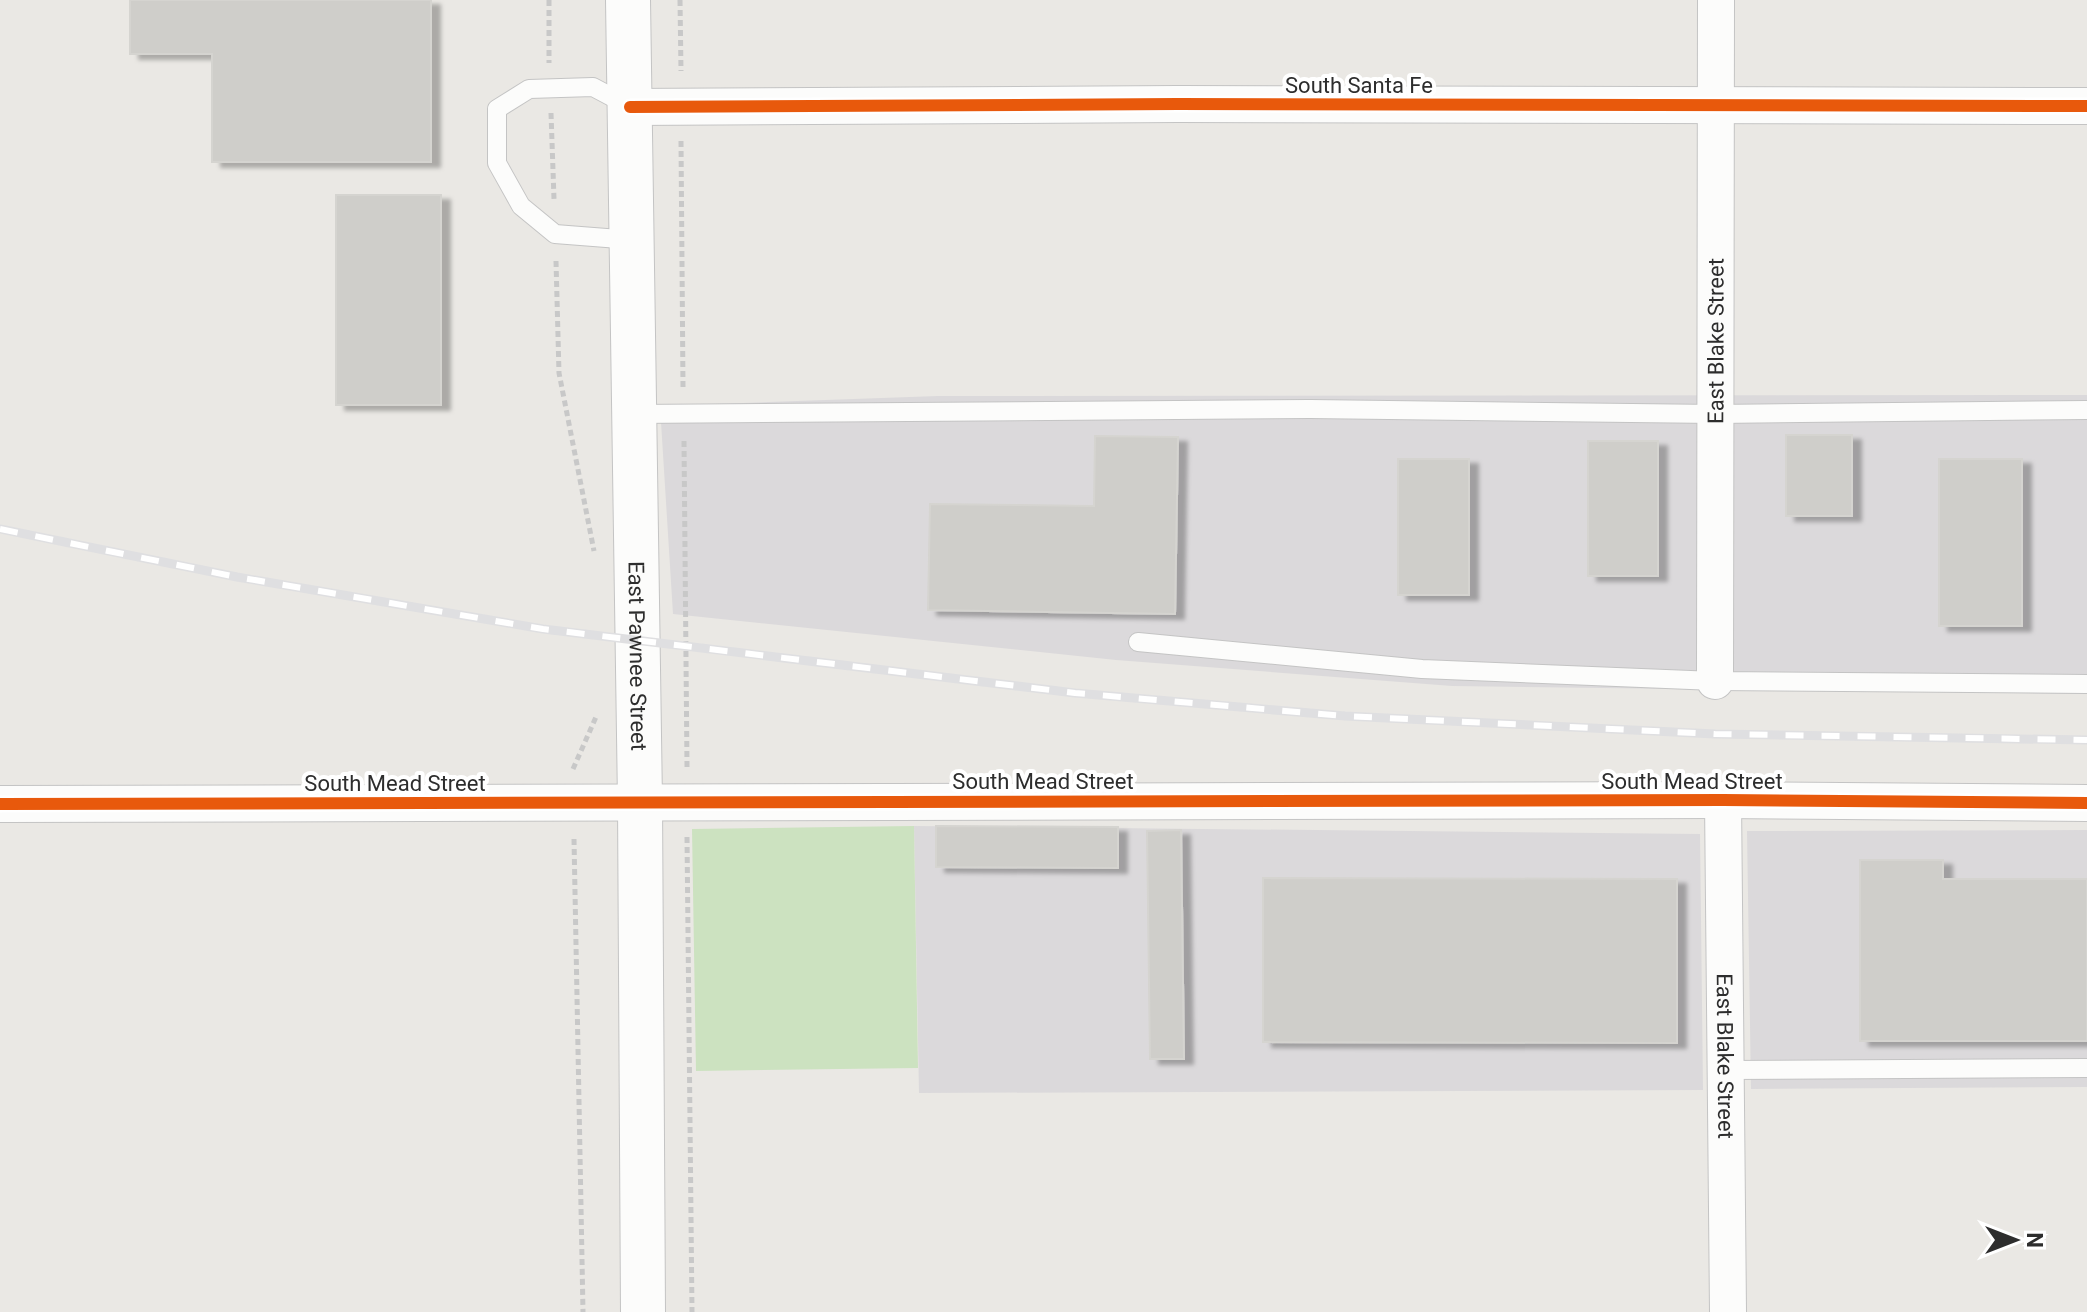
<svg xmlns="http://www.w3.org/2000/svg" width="2087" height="1312" font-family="Roboto,sans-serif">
<defs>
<filter id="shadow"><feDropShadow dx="9" dy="5" stdDeviation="2" flood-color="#0004"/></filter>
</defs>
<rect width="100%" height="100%" fill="#eae8e4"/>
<path fill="#dbd9db" d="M2087,395V694L1452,686L1116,660L673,614L660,406L938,396Z
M914,826L1700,834L1703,1090L919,1093Z
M2087,830V1087L1751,1089L1747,831Z"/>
<path fill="#cce2c0" d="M914,826L918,1068L696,1071L692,829Z"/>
<path fill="#cfceca" stroke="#d5d4d0" stroke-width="2" filter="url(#shadow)" d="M130,0H431V162H212V54H130Z
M336,195H441V405H336Z
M1786,435H1852V516H1786Z
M1095,436L1178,437L1175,614L928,610L930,504L1094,506Z
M1588,441H1658V576H1588Z
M1398,459H1469V595H1398Z
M1939,459H2022V626H1939Z
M936,826L1118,827V868L936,867Z
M1181,830L1184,1059H1150L1147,831Z
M1860,860H1943V879H2087V1041H1860Z
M1263,878L1677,879V1043L1263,1042Z"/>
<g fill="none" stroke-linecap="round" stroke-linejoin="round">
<defs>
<path id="lane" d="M627,105L593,87L529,89L497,109V163L521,206L555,234L632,240
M634,414L1310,409L1716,414L2087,410
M1138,642L1422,669L1715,681L2087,684
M1726,1070L2087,1068"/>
<g id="street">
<path d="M630,107L1178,104L2087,106"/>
<path id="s1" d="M1715,681L1716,0"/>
<path id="s2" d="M1723,800L1728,1312"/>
<path d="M0,804L1723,800L2087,803"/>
</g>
<g id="secondary">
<path id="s3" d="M628,0L640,802L643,1312"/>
</g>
</defs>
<use href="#lane" stroke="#c4c4c4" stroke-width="20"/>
<use href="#street" stroke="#c4c4c4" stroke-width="38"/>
<use href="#secondary" stroke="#c4c4c4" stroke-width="46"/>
<path stroke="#c8c8c8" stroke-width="5" stroke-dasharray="6 4" stroke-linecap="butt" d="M549,0V63
M680,0L681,71
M551,113L554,199
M681,141L683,387
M556,261L559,373L594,551
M684,441L687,767
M573,769L596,717
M687,837L692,1312
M574,839L583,1312"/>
<use href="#lane" stroke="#fcfcfb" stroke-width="18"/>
<use href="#street" stroke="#fcfcfb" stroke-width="36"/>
<use href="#secondary" stroke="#fcfcfb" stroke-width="44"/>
<defs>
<path id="rail" d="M0,529L237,577L543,629L1075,693L1345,716L1715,734L2087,740"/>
</defs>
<use href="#rail" stroke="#dfdfe1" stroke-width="9"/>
<use href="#rail" stroke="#fff" stroke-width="6" stroke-dasharray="18" stroke-linecap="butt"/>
<defs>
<path id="cycleway" d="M630,107L1178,104L2087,106
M0,804L1723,800L2087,803"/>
</defs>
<use href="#cycleway" stroke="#fff" stroke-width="17"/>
<use href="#cycleway" stroke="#e8590c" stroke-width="12"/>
</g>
<g text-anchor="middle" stroke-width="8" stroke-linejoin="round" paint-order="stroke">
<g font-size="22" fill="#2d2d2d" stroke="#fff">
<text x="1359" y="93">South Santa Fe</text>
<text dy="8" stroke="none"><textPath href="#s1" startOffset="340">East Blake Street</textPath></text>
<text dy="8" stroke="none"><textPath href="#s3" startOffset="656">East Pawnee Street</textPath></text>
<text x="1043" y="789">South Mead Street</text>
<text x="1692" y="789">South Mead Street</text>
<text x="395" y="791">South Mead Street</text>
<text dy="8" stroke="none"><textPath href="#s2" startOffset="256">East Blake Street</textPath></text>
</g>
</g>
<g transform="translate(2015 1240) rotate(90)" stroke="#ffffff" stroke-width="6" paint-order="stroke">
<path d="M0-6L14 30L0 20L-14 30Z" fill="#2d2d2d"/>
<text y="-12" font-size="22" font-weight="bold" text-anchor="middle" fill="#2d2d2d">N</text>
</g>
</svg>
